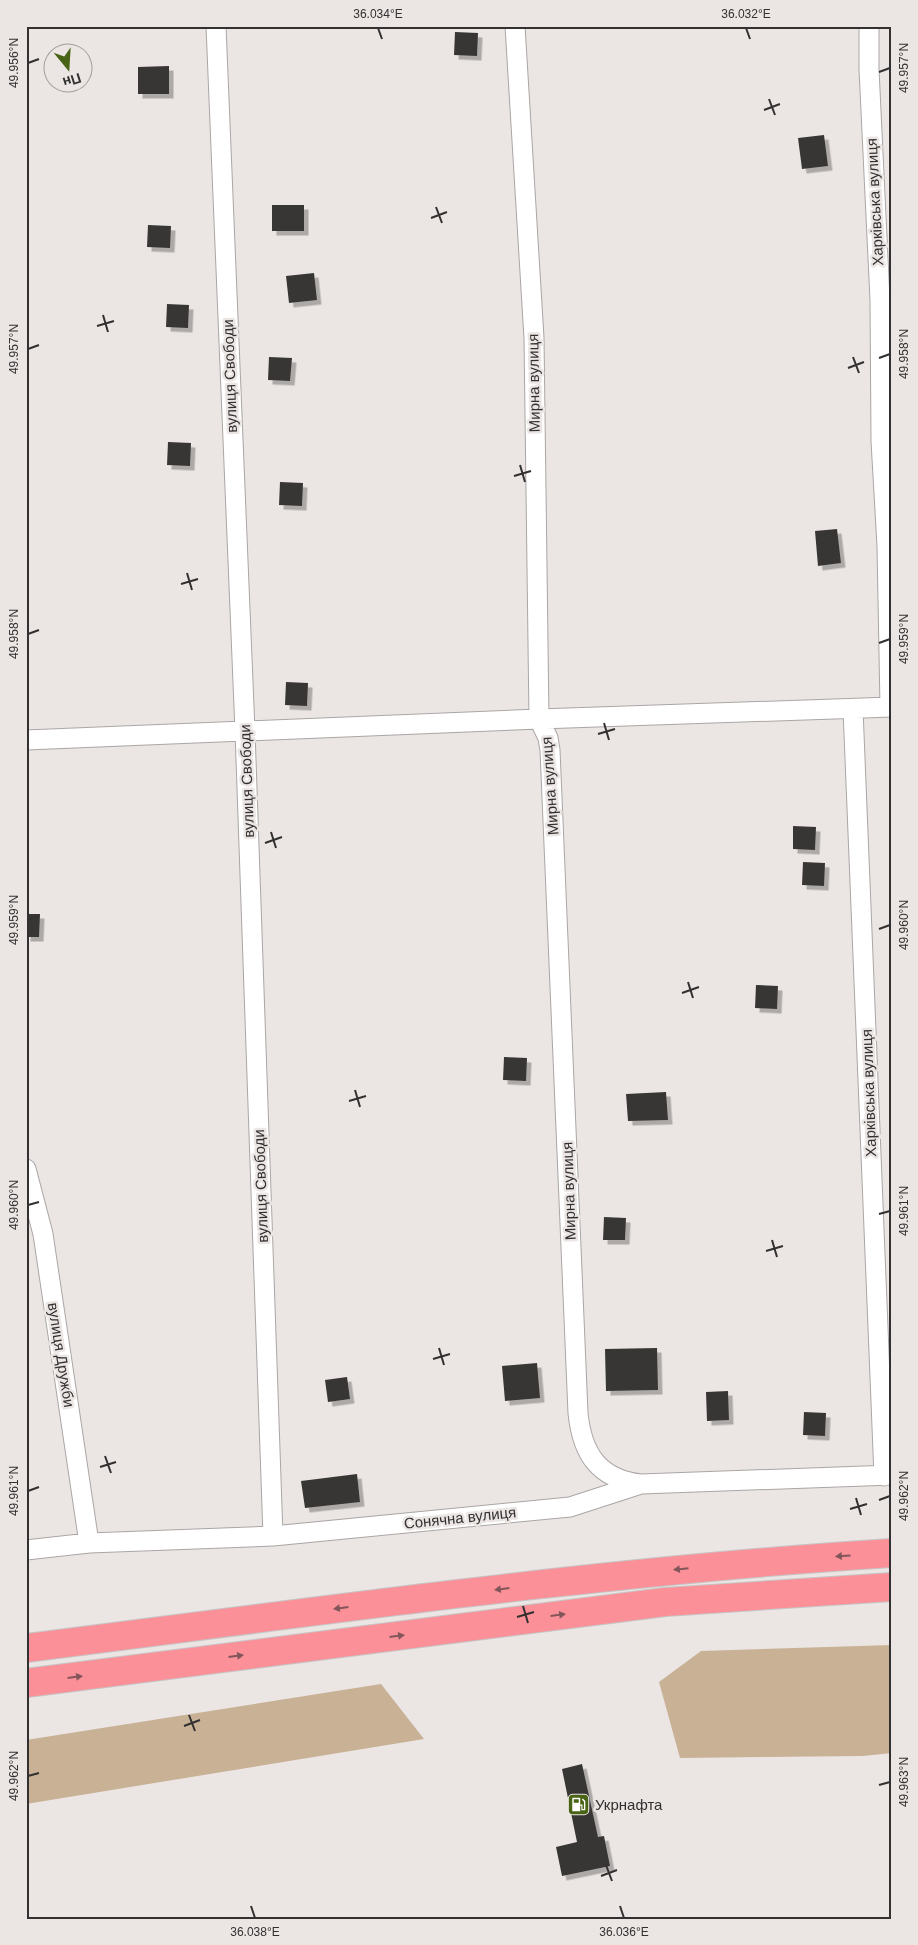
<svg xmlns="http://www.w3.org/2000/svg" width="918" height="1945" font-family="Arial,sans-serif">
<defs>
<filter id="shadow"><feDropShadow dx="4.5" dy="4.5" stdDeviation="0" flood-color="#0004"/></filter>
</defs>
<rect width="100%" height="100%" fill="#ebe6e4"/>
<path fill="#c8b195" d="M892,1645V1753L863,1756L680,1758L659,1682L701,1651Z
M381,1684L424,1739L26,1804V1740Z"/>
<path fill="#393634" filter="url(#shadow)" d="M455,32L478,33L477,56L454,55Z
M169,66V94H138V67Z
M824,135L828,166L802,169L798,138Z
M272,205H304V231H272Z
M148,225L171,226L170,248L147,247Z
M314,273L317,300L289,303L286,276Z
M167,304L189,305L188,328L166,327Z
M269,357L292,358L290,381L268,380Z
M168,442L191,443L190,466L167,465Z
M280,482L303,483L302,506L279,505Z
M837,529L841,563L818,566L815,531Z
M286,682L308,683L307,706L285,705Z
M793,826L816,827L815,850L793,849Z
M803,862L825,863L824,886L802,885Z
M26,914H40L39,937H26Z
M756,985L778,986L777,1009L755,1008Z
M504,1057L527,1058L526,1081L503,1080Z
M666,1092L668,1120L628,1121L626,1094Z
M604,1217L626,1218L625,1240H603Z
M657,1348L658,1390L606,1391L605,1349Z
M537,1363L540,1398L505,1401L502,1366Z
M347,1377L350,1399L328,1402L325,1380Z
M728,1391L729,1420L707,1421L706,1392Z
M804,1412L826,1413L825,1436L803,1435Z
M357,1474L360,1502L305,1508L301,1481Z
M582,1764L598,1837L604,1836L610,1866L562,1876L556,1847L577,1842L562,1769Z"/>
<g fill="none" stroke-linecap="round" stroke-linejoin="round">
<defs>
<path id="minor" d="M216,26L245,731L273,1536
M515,26L534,338L539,719L548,738L550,750L578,1413C582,1453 598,1479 641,1484
M869,26V69L880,300L881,441L887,546L890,707
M853,709L884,1476
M26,740L539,719L892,707
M26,1169L43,1234L89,1543
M26,1550L89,1543L273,1536L570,1507L641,1484L892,1475"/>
<path id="trunk" d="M26,1648C314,1612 602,1571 892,1553
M26,1683L665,1602L892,1587"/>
</defs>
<use href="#minor" stroke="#aba6a5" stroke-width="21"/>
<use href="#trunk" stroke="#c6c5c5" stroke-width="30"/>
<use href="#minor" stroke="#fff" stroke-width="19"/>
<use href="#trunk" stroke="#fb9098" stroke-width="28"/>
</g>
<defs><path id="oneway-solid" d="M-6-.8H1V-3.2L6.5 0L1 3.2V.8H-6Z" transform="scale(1.25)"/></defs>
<g fill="#82565a">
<use href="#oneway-solid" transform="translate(843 1556) rotate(176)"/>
<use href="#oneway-solid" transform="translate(681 1569) rotate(174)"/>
<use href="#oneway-solid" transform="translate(502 1589) rotate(173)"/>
<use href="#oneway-solid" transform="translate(341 1608) rotate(173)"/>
<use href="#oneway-solid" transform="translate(558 1615) rotate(-7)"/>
<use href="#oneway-solid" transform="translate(397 1636) rotate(-7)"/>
<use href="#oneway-solid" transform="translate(236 1656) rotate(-7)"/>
<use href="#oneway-solid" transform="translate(75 1677) rotate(-7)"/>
</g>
<path fill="none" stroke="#323030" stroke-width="2" d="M378,28L382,39M746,28L750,39M28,63L39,59M879,72L890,68M769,99L775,115M764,110L780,104M436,207L442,223M431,218L447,212M103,315L108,332M97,326L114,321M28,349L39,345M853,357L859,373M879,358L890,354M848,368L864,362M520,465L525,482M514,476L531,471M187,573L192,590M181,584L198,579M28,634L39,630M879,643L890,639M604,723L609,740M598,734L615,729M271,832L276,848M265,843L282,837M28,920L39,916M879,929L890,925M688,982L693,998M682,993L699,987M355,1090L360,1107M349,1101L366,1096M28,1205L39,1202M879,1214L890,1211M772,1240L777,1257M766,1251L783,1246M439,1348L444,1365M433,1359L450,1354M105,1456L111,1473M100,1467L116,1462M28,1491L39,1487M856,1498L861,1515M879,1500L890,1496M850,1509L867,1504M523,1606L528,1623M517,1617L534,1612M189,1715L195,1731M184,1726L200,1720M28,1776L39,1773M879,1785L890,1782M606,1865L612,1881M601,1876L617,1870M251,1906L255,1918M620,1906L624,1918"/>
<defs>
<symbol id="fuel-square" viewBox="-11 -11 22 22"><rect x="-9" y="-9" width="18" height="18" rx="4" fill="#486313" stroke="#ebe6e4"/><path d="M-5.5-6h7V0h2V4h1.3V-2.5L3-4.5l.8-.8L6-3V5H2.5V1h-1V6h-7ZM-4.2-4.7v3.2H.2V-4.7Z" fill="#fff"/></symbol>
</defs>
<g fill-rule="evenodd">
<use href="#fuel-square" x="566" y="1792" width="25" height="25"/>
</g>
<g text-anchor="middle" stroke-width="5" stroke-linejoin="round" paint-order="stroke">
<g font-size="15" fill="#323030" stroke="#ebe6e4">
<text transform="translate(875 202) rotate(-93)" y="5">Харківська вулиця</text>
<text transform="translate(230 376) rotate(-92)" y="5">вулиця Свободи</text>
<text transform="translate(534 383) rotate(-91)" y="5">Мирна вулиця</text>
<text transform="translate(247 781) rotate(-92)" y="5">вулиця Свободи</text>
<text transform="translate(550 786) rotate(-94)" y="5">Мирна вулиця</text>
<text transform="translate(869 1093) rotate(-92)" y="5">Харківська вулиця</text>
<text transform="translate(261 1186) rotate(-92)" y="5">вулиця Свободи</text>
<text transform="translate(569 1191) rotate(-92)" y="5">Мирна вулиця</text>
<text transform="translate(61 1355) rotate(81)" y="5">вулиця Дружби</text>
<text transform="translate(460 1518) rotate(-6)" y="5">Сонячна вулиця</text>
</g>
<g font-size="15" fill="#323030" stroke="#ebe6e4" text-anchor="start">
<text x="595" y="1810">Укрнафта</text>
</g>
</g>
<rect width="918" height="1945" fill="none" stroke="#ebe6e4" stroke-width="55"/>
<g transform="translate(68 68) rotate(162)"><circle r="24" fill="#ebe6e4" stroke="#a19d9c"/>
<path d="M0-4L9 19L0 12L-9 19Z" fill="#486313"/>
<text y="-8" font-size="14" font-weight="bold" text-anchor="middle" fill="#323030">Пн</text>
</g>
<rect x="28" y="28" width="862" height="1890" fill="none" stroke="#323030" stroke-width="2"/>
<g font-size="12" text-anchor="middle" fill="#323030">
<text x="378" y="18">36.034°E</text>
<text x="746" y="18">36.032°E</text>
<text transform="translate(14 63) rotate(-90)" y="4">49.956°N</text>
<text transform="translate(904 68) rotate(-90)" y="4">49.957°N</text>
<text transform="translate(14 349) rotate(-90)" y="4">49.957°N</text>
<text transform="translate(904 354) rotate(-90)" y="4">49.958°N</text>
<text transform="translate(14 634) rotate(-90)" y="4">49.958°N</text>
<text transform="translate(904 639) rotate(-90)" y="4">49.959°N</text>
<text transform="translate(14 920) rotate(-90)" y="4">49.959°N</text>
<text transform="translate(904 925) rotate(-90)" y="4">49.960°N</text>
<text transform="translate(14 1205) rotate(-90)" y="4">49.960°N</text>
<text transform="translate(904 1211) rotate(-90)" y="4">49.961°N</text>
<text transform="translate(14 1491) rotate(-90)" y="4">49.961°N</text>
<text transform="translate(904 1496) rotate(-90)" y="4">49.962°N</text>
<text transform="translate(14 1776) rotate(-90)" y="4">49.962°N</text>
<text transform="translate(904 1782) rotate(-90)" y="4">49.963°N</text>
<text x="255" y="1936">36.038°E</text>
<text x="624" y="1936">36.036°E</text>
</g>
</svg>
